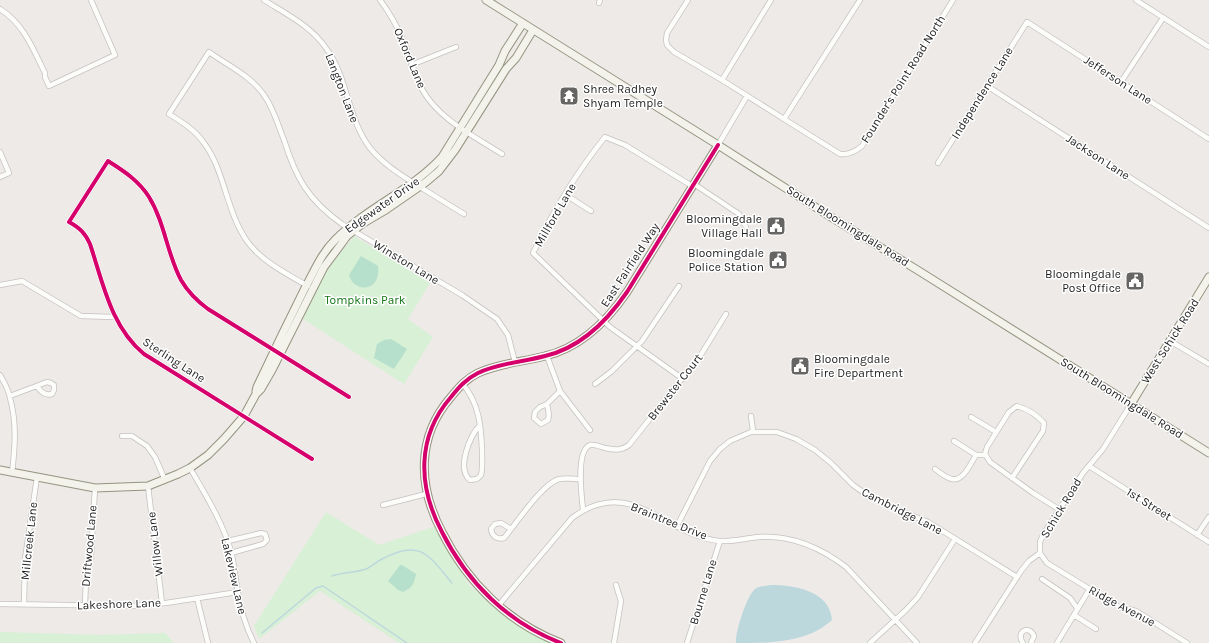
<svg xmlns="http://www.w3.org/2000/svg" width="1209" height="643" font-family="Karla,sans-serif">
<rect width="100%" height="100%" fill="#edeae7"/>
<path fill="#d8f0d5" d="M354,236L430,283L408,319L433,337L404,384L303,319L325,273Z
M326,512L379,545L436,526L469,585L513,621L555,643H399L320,591L259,639L254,626Z
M0,632L101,635L165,633L174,643H0Z"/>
<path fill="#b6e0cc" d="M361,256L378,266C381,294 353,292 349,275Z
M391,339L407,349L394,369L374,358L377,344L384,340Z
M400,565H402L416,574C414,584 412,588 403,592L398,590L388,581Z"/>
<path fill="#bdd8dd" d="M771,585C795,585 830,591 832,620C807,643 770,643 736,643C735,632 747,595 755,589C759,586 766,586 771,585Z"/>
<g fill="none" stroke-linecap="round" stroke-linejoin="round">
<path stroke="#bdd8dd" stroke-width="1.5" d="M332,576C343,572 355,573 366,569C371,567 376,562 382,559C420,539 428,554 452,583
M262,633L316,588L323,586L407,643"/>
<defs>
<path id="street" d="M264,0C286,14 311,26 326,48C348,77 347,118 370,148C384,165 401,175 420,187C435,196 449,205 464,214
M380,0C389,12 397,26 403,40C410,56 414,73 422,89C438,119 474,136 502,154
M688,0L667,33L666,40L667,45L674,52L722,80L771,0
M860,0L784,119L840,154C849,155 855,152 862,146L953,0
M1136,0L1209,47
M599,3L600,0
M0,9C24,24 33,49 45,73V77L49,86L115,55L91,0
M411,65L456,47
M722,80L784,119
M1121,82L1163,18
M987,86L1209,228
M718,145L747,96
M0,152L9,173L0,177
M938,163L1027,22L1209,139
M694,184L739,214L746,227
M566,195L591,211
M0,285L22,281L81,316L114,317
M308,286C287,274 261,261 247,241C226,211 225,171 204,143C195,130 182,122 169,114L209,52C227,65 251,76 264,95C274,109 278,125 284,140C296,178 308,200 342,224L462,295L497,319L508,335L515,362
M1170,341L1209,364
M547,356L560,391L590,430
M0,375C4,382 9,390 10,398C17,423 15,447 12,473
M683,379L610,327L533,253C552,213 577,172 605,137L625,145L692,186
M462,383C479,403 481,425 482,450C482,458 483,467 481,475L477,479L470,480C456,469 470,435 480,425
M595,384L612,371L642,341L679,286
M10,396L47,382L51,383L54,385V390L52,394C45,396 40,391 37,386
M547,404C548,410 550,414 548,420L541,424L534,418L535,412L540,407L547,404L560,391
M1131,404L1103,449L1083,473L1043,535L1040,542V553L1047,563L1119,607L1136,611L1187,643
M751,416L753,431
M971,417L996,432
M122,436H132L147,446L155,457L165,480
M954,441L976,455
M312,459L144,354C111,327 103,283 90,244C85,233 80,228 69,222L108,161C124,171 139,181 149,197C165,223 167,254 181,280C188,292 197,301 208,309L349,397
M1089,466L1209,542
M190,468C205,494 222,521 231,551C234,562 235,575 237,587C240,606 245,626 254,643
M935,469C940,473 947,478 952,479C963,482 971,463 976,455H985
M1012,478L1043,431L1044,423C1037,415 1027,409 1017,406L1009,412L987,447L985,454L990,462L1033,493L1060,510
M148,486L162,603
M383,505L426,494
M583,510C582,498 575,451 590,445C594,444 601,447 605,448C614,450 621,451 629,445L702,353L726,314
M677,526L710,461L720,449L730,441L751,432H777L796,439L815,450L831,463L853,485L870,497L882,503L928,522L1017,577
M511,529L501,523L495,524L491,529C492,536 497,540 504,538C516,524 542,484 559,479C565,478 574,479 580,479
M1197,535L1209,517
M228,541L261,533L265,534L267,540L263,544L231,553
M1042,579L1070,598L1077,608
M197,598L208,643
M0,604L133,606L166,603L238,592
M24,604L25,559L37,477
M85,605L86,579L91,556L95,488
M498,606L572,518C631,474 664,535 719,541C732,542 746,538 759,537C791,535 821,548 846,567L917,643
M1074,615L1096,629
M614,643L621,601L616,585
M687,643L720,541
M870,643L906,610L918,597L955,539
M975,643L1021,571L1029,561L1040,553
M1023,643C1015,632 1029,624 1034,636L1031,643
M1057,643L1089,590"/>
<path id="secondary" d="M486,0L718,145L831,217L919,271L1209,453
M256,391L257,387C273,353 289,320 306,286C315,270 321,254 335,240C367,207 411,191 442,157L499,65L505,51L523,23
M1131,404L1209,277
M0,470L95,488L148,486L178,474L190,468L208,455L224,439L244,416L256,394L261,389L272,370L324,267L342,243L347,236L362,224L384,211L426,182L439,171L455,150L506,69L516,58L533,30
M561,643C508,623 467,582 442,532C418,487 416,437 451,397C459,387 466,379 478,373C499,363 523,362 545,356C580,348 607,321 627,292L718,145"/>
</defs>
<use href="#street" stroke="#c4c2c1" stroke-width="6"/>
<use href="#secondary" stroke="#959481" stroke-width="9"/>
<use href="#street" stroke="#fcfcfb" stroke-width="4.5"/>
<use href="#secondary" stroke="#f3f2eb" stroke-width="7"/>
<defs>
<path id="cycleway" d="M312,459L144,354C111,327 103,283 90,244C85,233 80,228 69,222L108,161C124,171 139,181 149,197C165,223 167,254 181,280C188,292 197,301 208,309L349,397
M561,643C508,623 467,582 442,532C418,487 416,437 451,397C459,387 466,379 478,373C499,363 523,362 545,356C580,348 607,321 627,292L718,145"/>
</defs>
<use href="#cycleway" stroke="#fff" stroke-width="6"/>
<use href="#cycleway" stroke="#d6006c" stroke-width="4"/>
</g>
<defs>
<symbol id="temple-square" viewBox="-11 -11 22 22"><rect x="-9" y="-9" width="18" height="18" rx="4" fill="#666564" stroke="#fff"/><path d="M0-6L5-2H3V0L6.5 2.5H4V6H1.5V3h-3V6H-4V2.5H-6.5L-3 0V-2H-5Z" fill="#fff"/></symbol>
<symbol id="civic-square" viewBox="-11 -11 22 22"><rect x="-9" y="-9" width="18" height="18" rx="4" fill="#666564" stroke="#fff"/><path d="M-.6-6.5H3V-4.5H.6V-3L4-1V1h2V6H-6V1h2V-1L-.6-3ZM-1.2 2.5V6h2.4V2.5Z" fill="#fff"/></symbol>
</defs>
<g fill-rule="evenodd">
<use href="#temple-square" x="558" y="85" width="22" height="22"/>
<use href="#civic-square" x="765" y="215" width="22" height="22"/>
<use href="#civic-square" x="767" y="249" width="22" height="22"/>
<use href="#civic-square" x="1124" y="270" width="22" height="22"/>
<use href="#civic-square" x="789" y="355" width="22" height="22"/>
</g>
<g text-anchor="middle" stroke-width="3" stroke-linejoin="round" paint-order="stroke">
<g font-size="12" fill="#1e1e1e" stroke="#fff">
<text transform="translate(410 58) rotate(67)" y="4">Oxford Lane</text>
<text transform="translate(903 79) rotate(-58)" y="4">Founder's Point Road North</text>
<text transform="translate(1118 80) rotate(33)" y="4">Jefferson Lane</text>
<text transform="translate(342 88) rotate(69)" y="4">Langton Lane</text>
<text transform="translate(982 93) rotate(-58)" y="4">Independence Lane</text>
<text transform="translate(1098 157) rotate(33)" y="4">Jackson Lane</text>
<text transform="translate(382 205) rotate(-35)" y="4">Edgewater Drive</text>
<text transform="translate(555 215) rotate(-60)" y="4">Millford Lane</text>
<text transform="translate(848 226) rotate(32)" y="4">South Bloomingdale Road</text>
<text transform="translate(406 262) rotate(31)" y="4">Winston Lane</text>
<text transform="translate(630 265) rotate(-57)" y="4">East Fairfield Way</text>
<text transform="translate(1170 341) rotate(-58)" y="4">West Schick Road</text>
<text transform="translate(174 360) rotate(33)" y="4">Sterling Lane</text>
<text transform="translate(675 387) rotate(-52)" y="4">Brewster Court</text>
<text transform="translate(1122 398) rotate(32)" y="4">South Bloomingdale Road</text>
<text transform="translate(1149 504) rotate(32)" y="4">1st Street</text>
<text transform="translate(1061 508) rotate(-59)" y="4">Schick Road</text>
<text transform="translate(902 511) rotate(27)" y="4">Cambridge Lane</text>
<text transform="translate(669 521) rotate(22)" y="4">Braintree Drive</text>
<text transform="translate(29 541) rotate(-84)" y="4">Millcreek Lane</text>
<text transform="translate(155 544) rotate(-97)" y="4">Willow Lane</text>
<text transform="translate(89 546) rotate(-85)" y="4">Driftwood Lane</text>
<text transform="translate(234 576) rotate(77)" y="4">Lakeview Lane</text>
<text transform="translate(703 592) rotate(-73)" y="4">Bourne Lane</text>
<text transform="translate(119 604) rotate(-2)" y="4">Lakeshore Lane</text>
<text transform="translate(1122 606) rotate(28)" y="4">Ridge Avenue</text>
</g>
<g font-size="12" fill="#1e1e1e" stroke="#fff" text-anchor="end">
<text x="583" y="93" text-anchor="start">Shree Radhey<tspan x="583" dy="14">Shyam Temple</tspan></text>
<text x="762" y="223">Bloomingdale<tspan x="762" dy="14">Village Hall</tspan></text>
<text x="764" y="257">Bloomingdale<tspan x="764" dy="14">Police Station</tspan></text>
<text x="1121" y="278">Bloomingdale<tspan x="1121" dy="14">Post Office</tspan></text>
<text x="814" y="363" text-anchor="start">Bloomingdale<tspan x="814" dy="14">Fire Department</tspan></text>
</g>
<g font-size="12" fill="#147517" stroke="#fff">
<text x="365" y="304">Tompkins Park</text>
</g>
</g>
</svg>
